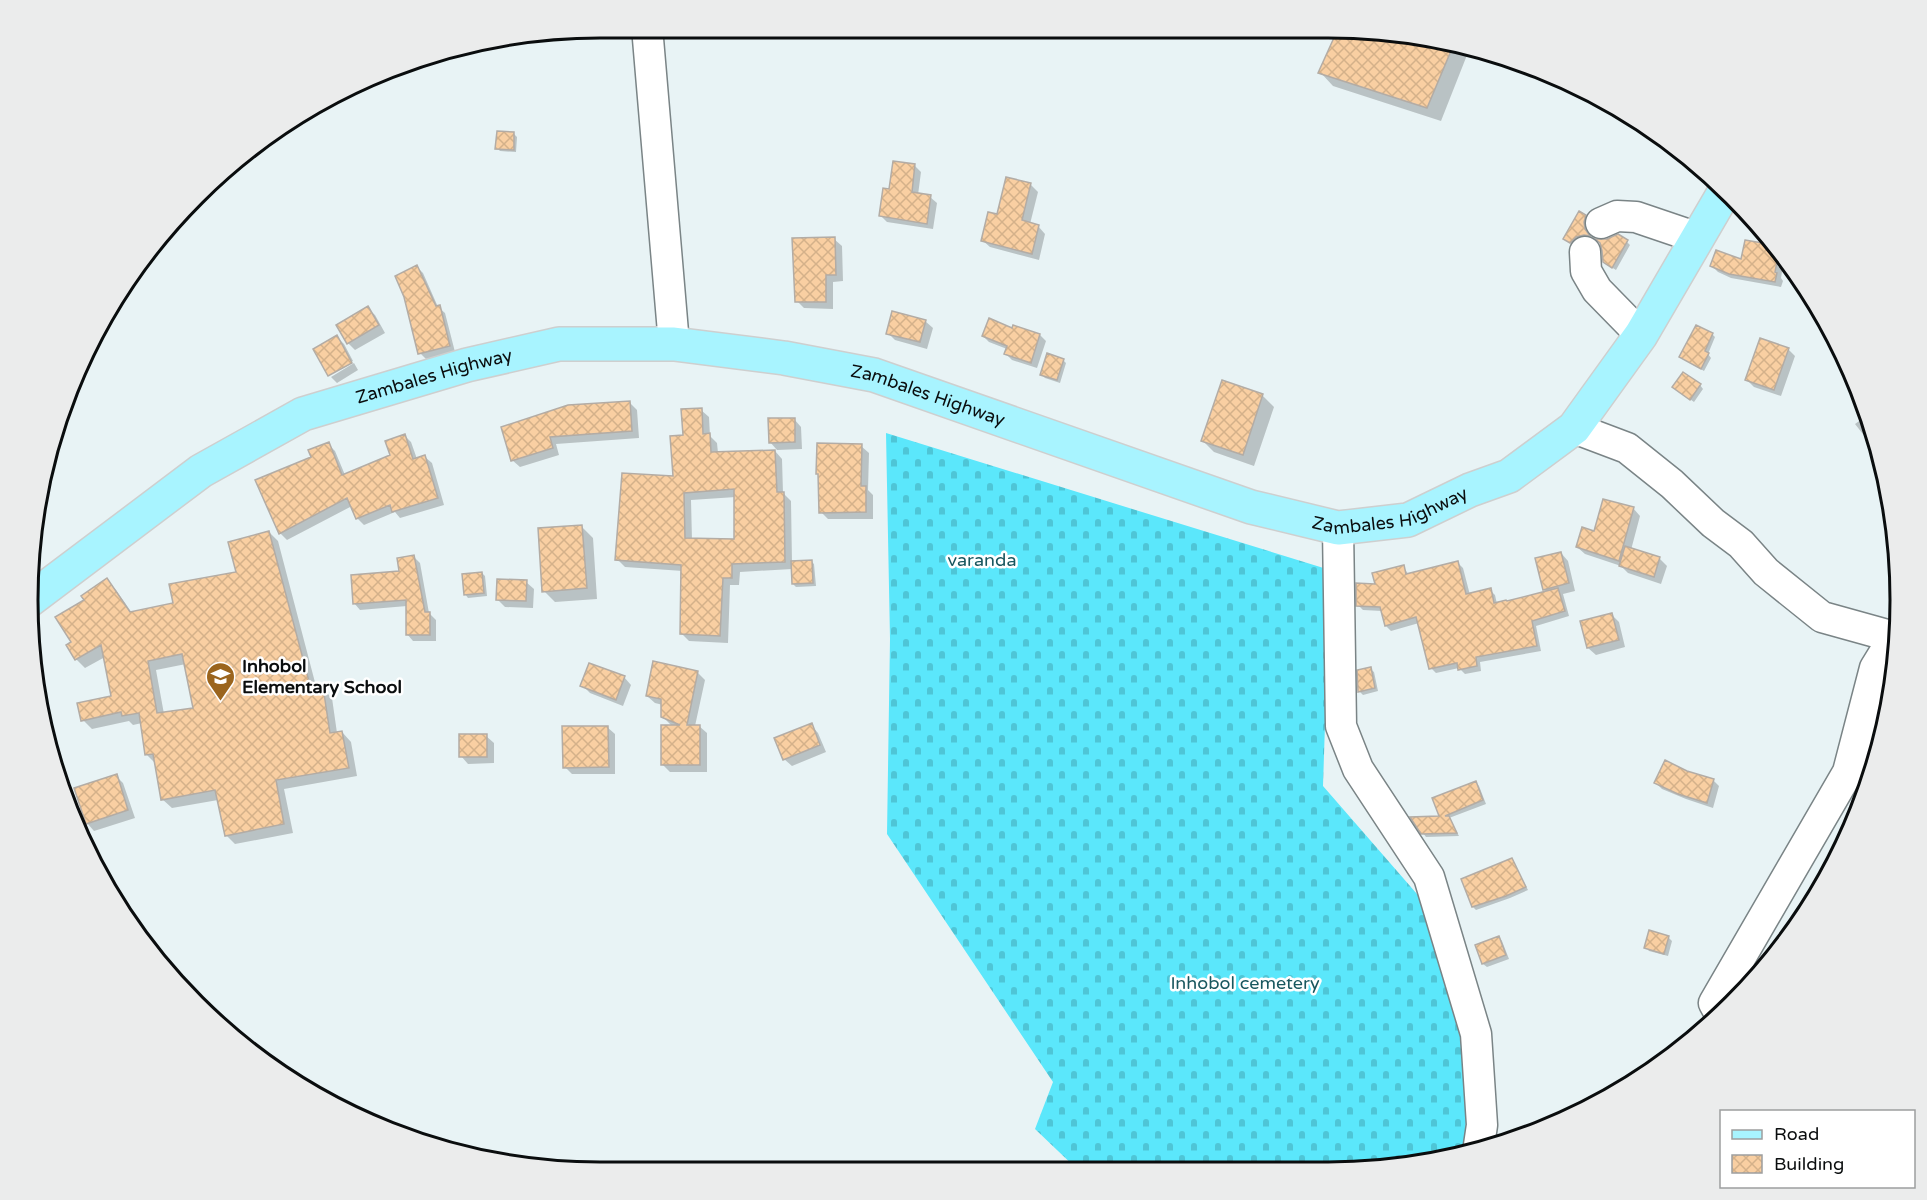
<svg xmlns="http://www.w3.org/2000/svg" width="1927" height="1200" font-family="'Varela Round',sans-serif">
<defs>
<pattern id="cemetery-stones" width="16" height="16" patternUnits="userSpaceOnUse" patternTransform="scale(1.5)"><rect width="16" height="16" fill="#5be7fb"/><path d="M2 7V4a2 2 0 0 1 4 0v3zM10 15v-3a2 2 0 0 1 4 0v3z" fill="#4ec5d6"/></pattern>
<pattern id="building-cross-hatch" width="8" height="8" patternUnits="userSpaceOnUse" patternTransform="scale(1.5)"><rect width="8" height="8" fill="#f9cfa2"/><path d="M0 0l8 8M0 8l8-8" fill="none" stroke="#d4b18a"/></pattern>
</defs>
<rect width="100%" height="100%" fill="#e8f3f5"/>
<path fill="url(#cemetery-stones)" d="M886,433L1330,570L1323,786L1437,917L1470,1077L1463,1155L1365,1172L1079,1171L1035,1129L1053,1082L887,834L890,639Z"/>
<path fill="#0003" fill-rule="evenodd" d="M1339,31L1401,32L1469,50L1441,121L1333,86L1320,72Z
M514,134L517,137L516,152L500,151L497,148Z
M915,166L921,172L918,195L930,197L937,203L933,229L887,222L881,216L891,191Z
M1030,184L1038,192L1030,224L1038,226L1045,234L1039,260L990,247L982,240L999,216Z
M1585,217L1588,220L1586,226L1588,234L1591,238L1579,240L1574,245L1568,242Z
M834,239L842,246L843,281L833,282V309L804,308L797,301Z
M1627,242L1630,245L1616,270L1608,265Z
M1775,247L1784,259L1781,278L1783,281L1781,287L1731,278L1718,272L1712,266L1742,261Z
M417,267L423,273L438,307L445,313L455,352L426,359L420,353Z
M367,308L375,315L385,333L355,350L348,343Z
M925,321L933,328L927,349L895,340L888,333Z
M1013,330L1040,335L1046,341L1037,368L1012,360L1006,354L1007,349L989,342L983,336Z
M1712,334L1715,337L1708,354L1711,358L1704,371L1680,357Z
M337,337L344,344L353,361L330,374V375L315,349Z
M1788,349L1795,356L1781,396L1754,387L1747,380Z
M1063,360L1066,363L1060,383L1045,378L1042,375Z
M354,363L358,370L337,383L331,377Z
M1700,385L1703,389L1694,402L1677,390Z
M1262,395L1274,407L1254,466L1214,452L1203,441Z
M629,402L637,410L639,438L556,444L559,455L520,467L512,460L502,428Z
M701,410L709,417L710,436L717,443L718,453L775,451L782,459L783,493L791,501L792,562L811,561L814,564L816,586L796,587L793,584L792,569L740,572L739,585H730L728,643L689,641L681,633L683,571L625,567L617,559L674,478L684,437ZM736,497V540H692L691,500Z
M1869,414L1878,451L1877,452L1855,424Z
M794,419L801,427L802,449L777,450L770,442Z
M405,436L411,442L417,459L425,457L432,463L444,505L400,518L395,512L364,525L357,518L352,506L287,540L280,533L313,457L328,444L335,451L345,475L392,455Z
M861,446L869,453L868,490L873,495V519H828L821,512Z
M1633,508L1640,516L1631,550L1659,558L1667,566L1661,584L1628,573L1621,566L1585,554L1577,547L1595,533Z
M581,526L593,538L597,599L555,602L544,591Z
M269,532L278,541L317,690L323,689L332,698L337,733L342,732L351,742L357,776L284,789L293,833L235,844L226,835L218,800L172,808L162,799L157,765L147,755L142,723L133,725L129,721L92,729L83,720L113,697L105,657L85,668L76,659L73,643L86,600L107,580L116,590L132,613L174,604L238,573ZM186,664L195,709L164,714L156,670Z
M1561,553L1568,561L1575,591L1563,594L1569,616L1536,626L1541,651L1480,662L1481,671L1465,674L1459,668L1436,673L1431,668L1419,623L1391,631L1386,626L1382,611L1363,610L1358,605L1377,585L1403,567L1409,575L1458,563L1463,568L1470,595L1490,590L1495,595L1497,604L1547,593L1544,589Z
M414,557L420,563L429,613L436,620V641H413L407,634V606L360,610L354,603L401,573Z
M482,573L485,576L487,596L468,598L465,594Z
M526,582L534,589L533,608L505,607L497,599Z
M1612,615L1619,622L1625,647L1596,655L1588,648Z
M1370,669L1374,672L1378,691L1363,695L1359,691Z
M697,672L705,680L695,726H699L707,733V772H670L663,765L672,726L663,717V705L655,703L647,696Z
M624,677L631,685L623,706L590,693L582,685Z
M811,725L818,733L826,752L792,766L784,759Z
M607,727L615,734V774H572L565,767Z
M486,736L494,743V763L468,764L461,756Z
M1687,772L1713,780L1719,786L1713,808L1686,799L1662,789L1656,783Z
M116,776L123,783L135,818L94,831L87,823Z
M1475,782L1479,786L1486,804L1449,818L1459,836L1426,837L1423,833L1441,817Z
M1512,860L1528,890L1510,898L1476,910L1473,907Z
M1650,932L1669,938L1672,941L1668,956L1649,951L1646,947Z
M1499,937L1502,941L1509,959L1487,967L1483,964L1477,946Z"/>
<path fill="url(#building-cross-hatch)" stroke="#b3aca5" stroke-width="1.5" fill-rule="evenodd" d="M1337,31L1401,32L1453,46L1427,108L1318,73Z
M497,131L514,132V150L495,149Z
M893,161L915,164L912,192L931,195L927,224L879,216L883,188L889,189Z
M1006,177L1031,183L1022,220L1039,225L1032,254L981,241L988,212L997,214Z
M1579,211L1586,215L1584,222L1585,229L1590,236L1584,235L1576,237L1570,243L1563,239Z
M1618,234L1628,240L1612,268L1603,262L1602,251L1600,243L1595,239H1607Z
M835,237L836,275H826V302H795L792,238Z
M1745,240L1774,245L1779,251L1775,272L1777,273L1775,282L1729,274L1710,266L1716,250L1741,259Z
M417,265L436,306L440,305L450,346L418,354L404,297L395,276Z
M368,306L379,325L347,344L336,325Z
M892,311L926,320L920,342L886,334Z
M989,318L1012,328L1013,325L1040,334L1031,363L1004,354L1007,346L982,336Z
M1696,325L1713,333L1705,351L1709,353L1701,369L1679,357Z
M337,335L352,363L328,376L313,349Z
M1760,338L1789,348L1774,390L1745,380Z
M1047,353L1064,359L1057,380L1040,375Z
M1683,372L1701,384L1690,400L1672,387Z
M1222,380L1263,394L1243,455L1201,441Z
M630,401L632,431L550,437L553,448L511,461L501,427L568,405Z
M702,408L703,434L710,433L711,452L775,450L777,492H784L785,562L732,564V578H723L720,636L680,634L681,565L615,560L622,473L673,476L670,436L683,435L681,409ZM734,489V539L685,538L684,493Z
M768,418H795V442L769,443Z
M405,434L413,459L425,455L438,498L392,512L390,505L356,519L347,498L279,534L255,480L311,457L308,450L329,442L342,475L390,455L385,441Z
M817,443L862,444L861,486H866V512L819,513L818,474H816Z
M1603,499L1634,507L1619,561L1576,547L1582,527L1594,531Z
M582,525L587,588L542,592L538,528Z
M269,531L311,689L323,687L330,733L342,731L349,768L276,780L284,824L225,836L215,790L161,800L153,754L145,755L139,713L122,716L121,712L81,721L77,703L111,696L101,645L75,660L66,645L71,642L55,617L84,600L81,596L107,578L130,612L173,603L169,584L236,572L228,542ZM182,654L193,708L157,713L148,661Z
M1625,546L1660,557L1654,577L1619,566Z
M1561,552L1569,583L1543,590L1535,558Z
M414,555L425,612H430V635H406V600L353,604L351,575L399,571L397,558Z
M812,560L813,583L792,584L791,561Z
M1458,561L1466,594L1491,588L1494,603L1506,600L1507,601L1558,588L1565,611L1532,621L1537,646L1476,657L1477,666L1458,670L1457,663L1429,669L1416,617L1385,626L1380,607L1356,606V583L1375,584L1372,573L1404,565L1406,574Z
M482,572L484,593L464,595L462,574Z
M497,579L527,580L526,601L496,600Z
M1612,613L1619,640L1587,648L1580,621Z
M653,661L698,671L687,725H700V765H661V725H680L661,717V699L646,696Z
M589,663L625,676L616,700L580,686Z
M1371,667L1375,688L1358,692L1357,670Z
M812,723L820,745L783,760L774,738Z
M562,726H608L609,767L563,768Z
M459,734H487V757H459Z
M1665,760L1687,771L1714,779L1707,803L1678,794L1654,783Z
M117,774L128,810L86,824L74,788Z
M1476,781L1483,800L1445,816H1449L1457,833L1421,834L1410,817L1439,816L1432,798Z
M1512,858L1526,887L1506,896L1472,907L1461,879Z
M1649,930L1669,936L1664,954L1644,948Z
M1499,936L1506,955L1482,964L1475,945Z"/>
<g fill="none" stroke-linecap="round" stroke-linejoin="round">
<defs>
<path id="minor" d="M647,27L674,344
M1601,223L1617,216L1636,217L1698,238
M1585,252L1586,271L1597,290L1641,335
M1574,428L1627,448L1672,484L1713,523L1741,544L1766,572L1822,617L1894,637L1899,636
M1338,528L1341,726L1358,769L1429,877L1476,1034L1482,1125L1478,1152
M1877,680L1884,727
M1720,1014L1714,1003L1848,772L1875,668L1894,637"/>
<g id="major">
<path id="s1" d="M27,602L201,471L303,414L467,365L559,344H674L784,358L874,375L1251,507L1338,528L1408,520L1470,490L1509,476L1574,428L1641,335L1725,191"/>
</g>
</defs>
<use href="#minor" stroke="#7a8486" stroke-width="33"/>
<use href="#major" stroke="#cecfcf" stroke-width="36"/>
<use href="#minor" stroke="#fff" stroke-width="30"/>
<use href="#major" stroke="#a8f4ff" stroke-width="33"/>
</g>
<defs>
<symbol id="school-pin" viewBox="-11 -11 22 30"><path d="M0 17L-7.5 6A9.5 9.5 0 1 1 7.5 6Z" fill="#9b651e" stroke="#fff"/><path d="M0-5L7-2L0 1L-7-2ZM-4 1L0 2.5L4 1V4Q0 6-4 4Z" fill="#fff"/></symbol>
</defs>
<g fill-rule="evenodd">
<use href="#school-pin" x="204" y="660" width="33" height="45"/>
</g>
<g text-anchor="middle" stroke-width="5" stroke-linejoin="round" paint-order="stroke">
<g font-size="18" fill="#0a0d0e" stroke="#fff">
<text dy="6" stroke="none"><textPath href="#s1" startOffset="471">Zambales Highway</textPath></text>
<text dy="6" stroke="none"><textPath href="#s1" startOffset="975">Zambales Highway</textPath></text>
<text dy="6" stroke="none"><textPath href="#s1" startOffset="1461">Zambales Highway</textPath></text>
</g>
<g font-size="18" fill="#19575f" stroke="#fff">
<text x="982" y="566">varanda</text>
<text x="1245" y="989">Inhobol cemetery</text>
</g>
<g font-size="18" font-weight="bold" fill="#0a0d0e" stroke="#fff" text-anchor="start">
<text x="242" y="672">Inhobol<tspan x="242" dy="21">Elementary School</tspan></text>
</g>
</g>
<path d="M0 0H1927V1200H0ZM600 38H1328A562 562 0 0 1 1890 600V600A562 562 0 0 1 1328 1162H600A562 562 0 0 1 38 600V600A562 562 0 0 1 600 38Z" fill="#ebecec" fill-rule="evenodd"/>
<path fill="none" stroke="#0a0d0e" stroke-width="3" d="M600 38H1328A562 562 0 0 1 1890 600V600A562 562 0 0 1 1328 1162H600A562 562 0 0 1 38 600V600A562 562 0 0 1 600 38Z"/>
<rect x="1720" y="1110" width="195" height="78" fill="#ffffff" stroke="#9d9e9f" stroke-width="1.5"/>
<rect x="1732" y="1130" width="30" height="9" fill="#a8f4ff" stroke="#9d9e9f" stroke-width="1.5"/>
<text x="1774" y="1140" font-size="18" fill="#0a0d0e">Road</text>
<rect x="1732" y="1155" width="30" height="18" fill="url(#building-cross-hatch)" stroke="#9d9e9f" stroke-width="1.5"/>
<text x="1774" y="1170" font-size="18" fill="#0a0d0e">Building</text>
</svg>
